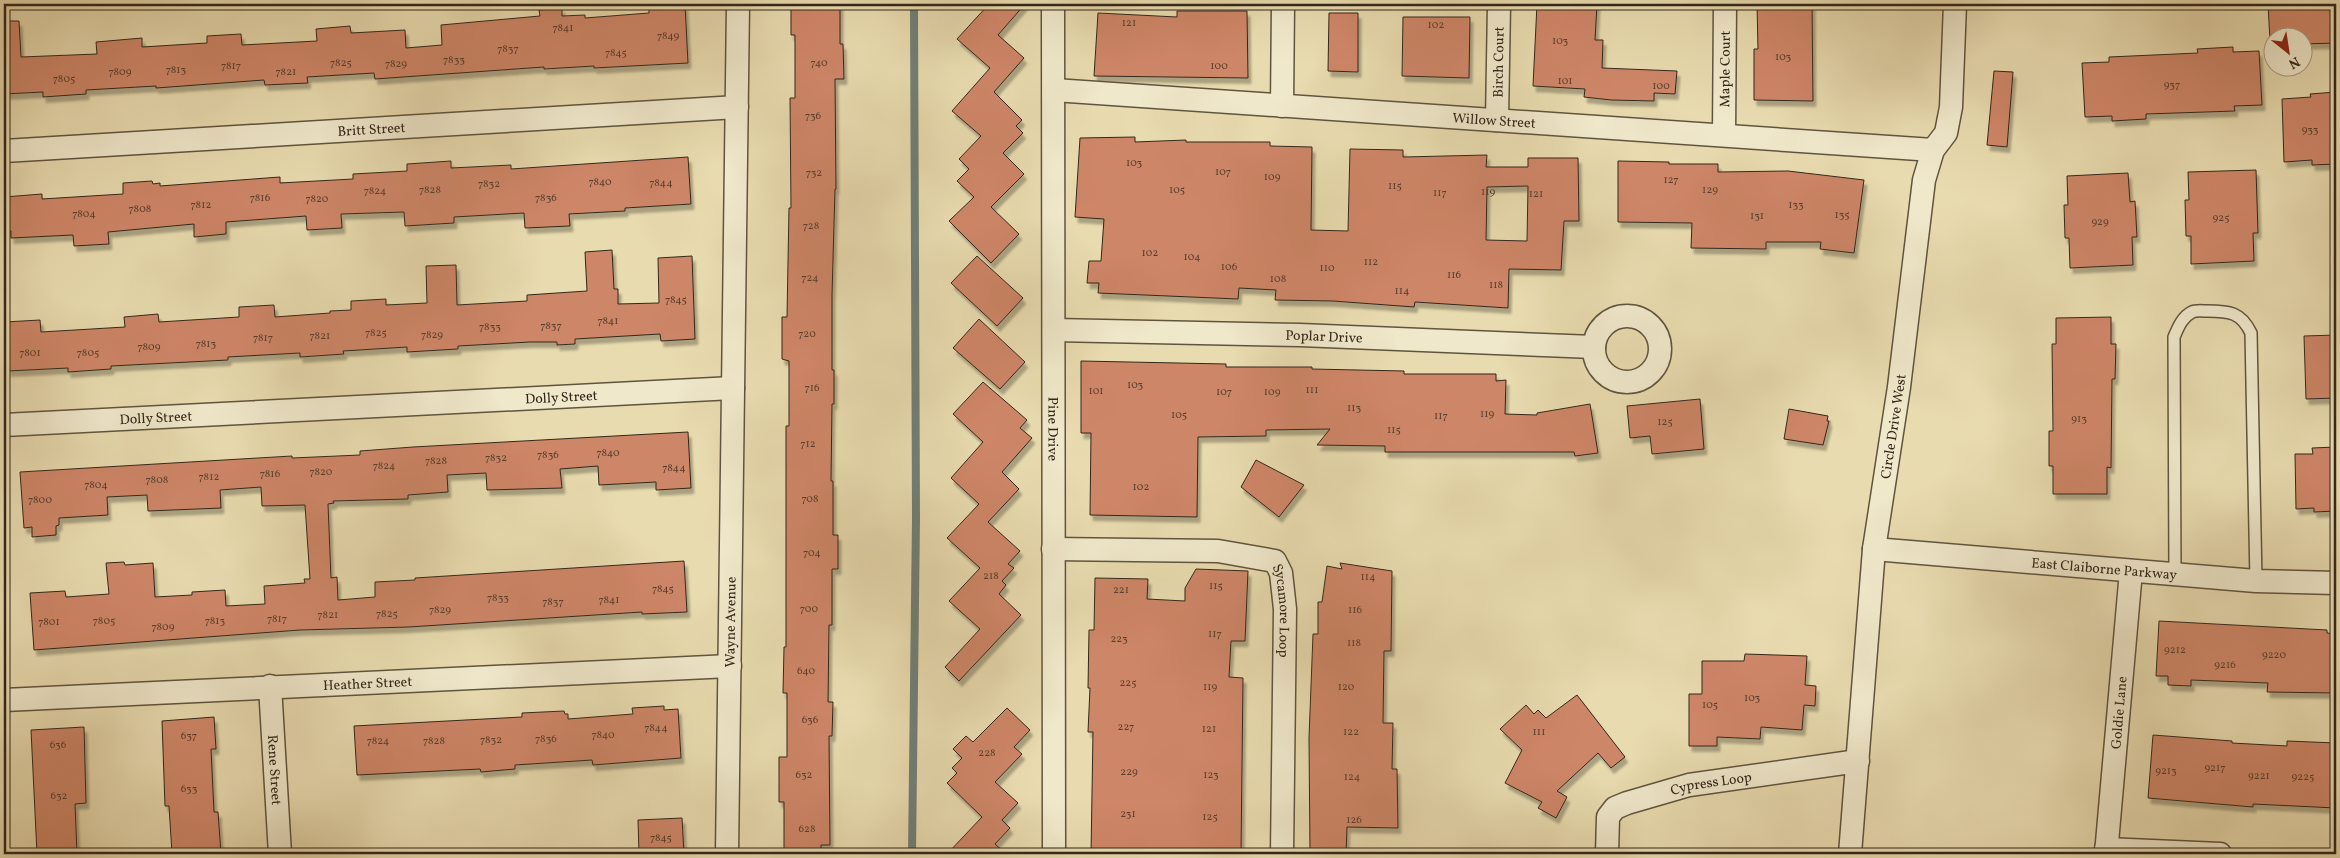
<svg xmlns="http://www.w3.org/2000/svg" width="2340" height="858" font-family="Vollkorn,serif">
<defs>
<filter id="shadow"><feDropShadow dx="3" dy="5.5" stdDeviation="1" flood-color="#0004"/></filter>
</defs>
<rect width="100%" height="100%" fill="#e8dbaf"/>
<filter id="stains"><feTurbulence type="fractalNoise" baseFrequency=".004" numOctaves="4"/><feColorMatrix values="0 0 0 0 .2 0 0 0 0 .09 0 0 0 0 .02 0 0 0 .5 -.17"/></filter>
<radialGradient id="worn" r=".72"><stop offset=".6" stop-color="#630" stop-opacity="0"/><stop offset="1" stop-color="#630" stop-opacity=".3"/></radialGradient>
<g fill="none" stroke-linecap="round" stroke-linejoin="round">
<path stroke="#707f76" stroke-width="8" d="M912,854L916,518L914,4"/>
</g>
<path fill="#ce8667" stroke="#33271a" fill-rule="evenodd" filter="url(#shadow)" d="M791,4H840V44H843L844,79H835L836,189H835L832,295V370H834V404H832L831,481H833V535H838V569H832V625H829L828,702H833L832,736H829L830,845H821V854H784V802H779V757H787V693H783L784,647H786V426H789V361L782,359V317H787L789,208H791L790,98H795V35H791Z
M989,4H1025L998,35L1024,58L994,92L1022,120L1016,126L1023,133L1003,153L1024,174L991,207L1019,234L991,263L949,221L974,197L957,181L969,169L959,159L981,136L952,111L990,68L957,39Z
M1537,4H1597L1595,40H1603L1602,68L1677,71L1675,94L1654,93V101L1611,100L1584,97L1585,89L1533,86Z
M1757,4H1812L1813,101L1754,100V49H1758Z
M2268,4H2336V43L2302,44V38H2272V41H2270Z
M685,5L688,63L594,68V66L544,69V67L375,79L374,73L307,77L308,83L265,85L264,80L156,88V86L86,90V94L43,97V92L4,94V21H19L21,57L97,54L96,42L142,38V47L207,43V36L241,34L242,45L317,41L316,29L350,26L351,33L405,30L406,48L442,45L441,25L540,16L539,10L562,8V16L585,15V18L649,13V7Z
M1177,11H1247L1248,78L1094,76L1098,13L1177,17Z
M1329,13H1358V72L1328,71Z
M1403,17H1470L1469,78L1402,76Z
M2233,47V52L2259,51L2262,105L2234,106L2235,111L2146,114V119L2112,121V116L2085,117L2082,63L2109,62V57L2198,53L2197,49Z
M1994,71L2013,72L2007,147L1987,145Z
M2336,92V164L2312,165V160L2284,162L2282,99L2311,97L2310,94Z
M1135,137V142L1186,140V142H1270V146L1312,147L1311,230L1348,231L1350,149L1403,150V157L1487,155L1486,167H1528V158H1578L1579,221H1564L1561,270L1509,269L1508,308L1415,302L1414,307L1333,301L1275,300L1276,290L1239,288L1238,299L1098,293L1099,283H1087L1089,261H1101L1104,219L1075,217L1080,138ZM1528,186L1527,241L1486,240L1487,187Z
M688,157L691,204L625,208V211L569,214L570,226L525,228L524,213L454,217V223L405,226L404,212L341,214L342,228L307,230L306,216L226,222V234L194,237V224L108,232L109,244L74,246L73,235L11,238V231H4V197L42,194V199L123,194V183L152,181L153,184L160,183V186L280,177V183L353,179V174L407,171V164L451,161V168L511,165V169Z
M1618,161L1669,162V164H1718V172L1788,171L1864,180L1854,253L1820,249L1821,242H1766V249L1691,248L1692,223L1618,222Z
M2256,170L2258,233H2253L2254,261L2191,264V236H2186L2185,200H2189L2188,172Z
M2128,173L2130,202L2135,201L2137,237H2132L2133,265L2070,268L2069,238H2065L2064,205H2068L2067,176Z
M612,250L614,289H618V304L659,303L658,258L692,256L695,339L661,341L660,334L575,339V344L557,345V342H530L458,346V349L407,352V347L343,351L344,354L300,357V353L228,357V360L111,366V369L68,372V368L8,371L5,322L40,320L41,332L125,327L124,317L158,314L159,322L239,317V307L274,305L275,317L330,313V311L351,310V301L386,299V305L427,303L426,266L456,265L457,305L527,301V295L587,291L585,252Z
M977,256L1023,298L997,326L951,283Z
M2111,317V344H2116L2115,379H2112L2111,468L2107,467V494H2053V466H2049V431H2053L2052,344H2056V318Z
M979,319L1025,362L1000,389L953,348Z
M2336,335V398L2306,399L2304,336Z
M1081,361L1226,364V367H1312V369L1404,371V374H1496V381L1506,380L1505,414L1537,415V413L1590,404L1598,453L1575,456L1574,452H1385V446L1317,445L1330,429L1266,430V436L1198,437L1197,517L1090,515L1091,433H1081Z
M983,382L1027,420L1020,428L1032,438L1002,472L1019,489L988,522L1020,551L1008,564L1014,568L1002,581L1006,585L999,594L1021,615L959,681L945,667L980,629L949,601L980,568L947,538L979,504L951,478L983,442L953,414Z
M1700,399L1704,449L1652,454L1650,436L1630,438L1627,406Z
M1789,409L1828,416L1827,421H1829L1823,445L1784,439Z
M688,432L691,488L656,490V482L599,485L598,466L560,469L562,488L487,490L486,473L447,475L448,492L408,495V499L333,501L334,503L328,504L331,578L337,577L338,600L375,597V582L415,580V578L684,561L687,612L642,614V612L409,627L300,630L34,650L30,593L65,591L66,597L109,594L106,563L124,562L125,565L153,563L155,597L192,595V592L225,590L226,606L265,604L264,586L305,583L304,579H310L305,505L262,506L261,487L220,490L221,508L148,511L147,495L107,497L108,515L59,518V525L56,526V535L32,537V527L24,528L20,472L292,456V458L360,455V451L413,447Z
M2336,447V511L2314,512V508L2296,509L2295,454H2313L2312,448Z
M1256,460L1304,485L1279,517L1241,487Z
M1340,563L1392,571L1391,651H1384L1383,723H1393L1392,769H1397L1398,828L1347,827L1346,854H1310L1309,738L1313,634H1318V602H1322L1327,566L1342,569Z
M1196,569L1248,571L1245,641H1231L1229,677L1243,678L1241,854H1091L1093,732H1088L1090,688H1088L1089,630H1094L1095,578L1148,579L1147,599L1185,601V588Z
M2159,621L2327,630V633L2336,634V693L2267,692L2268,683L2191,680V686L2168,685V676H2156Z
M1745,654L1807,656L1805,685L1816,686L1815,706L1804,705L1802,730L1761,727L1760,739L1717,737V746H1689V694H1702V661H1744Z
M1577,695L1625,757L1611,768L1598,753L1557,791L1567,797L1556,818L1538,808L1542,802L1505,783L1522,750L1500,729L1526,705L1534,714L1538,710L1546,718Z
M664,706V710L678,709L681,758L593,765L592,760L515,765V769L481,772L480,769L357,775L354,726L522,717V713L564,711L565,714H568V719L633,714L632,708Z
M1007,708L1030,730L1014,747L1022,754L995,782L1018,803L1002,820L1010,828L995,844L1006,854H947L982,817L947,783L957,773L952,768L962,758L953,749L966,736L973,742Z
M214,717L216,749H211L214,812H218L221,854H172L169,806H165L162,721Z
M84,727L86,803L75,804L77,854H37L31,730Z
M2153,735L2232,741V743L2287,746V741L2336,743V808L2253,804V807L2148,798Z
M682,818L684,854H639L638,820Z"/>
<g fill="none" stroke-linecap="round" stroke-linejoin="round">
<defs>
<path id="lane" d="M2175,574L2174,337C2178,328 2182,317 2192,312C2196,310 2203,311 2207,311C2229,311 2241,312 2251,333L2256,581"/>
<g id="street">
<path id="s1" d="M1053,4L1054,854"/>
<path id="s2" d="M1054,90L1933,150"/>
<path d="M1282,106L1283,4"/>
<path id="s3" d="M1497,120L1499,4"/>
<path id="s4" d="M1724,135L1725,4"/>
<path id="s5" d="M4,151L737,107"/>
<circle cx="1627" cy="349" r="33"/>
<path id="s6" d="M1054,330L1300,335L1594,347"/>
<path id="s7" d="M4,425L733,388"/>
<path id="s8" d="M1053,549L1218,551L1275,561L1281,573L1285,609L1282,854"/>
<path id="s9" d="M1874,549L2256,581L2336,583"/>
<path id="s10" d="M270,686L280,854"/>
<path id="s11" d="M4,700L730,666"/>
<path d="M2106,849L2220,854"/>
<path id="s12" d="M727,854L738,4"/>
<path id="s13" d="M1607,854L1608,817L1615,808L1627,803L1689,785L1858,761"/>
<path id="s14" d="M1850,854L1874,549L1899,387L1924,180L1933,150L1946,133L1951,107L1955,4"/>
<path id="s15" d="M2106,854L2131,571"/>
</g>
</defs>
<use href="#lane" stroke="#60543f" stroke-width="14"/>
<use href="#street" stroke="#60543f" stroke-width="25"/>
<use href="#lane" stroke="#f0e8cb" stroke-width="11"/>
<use href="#street" stroke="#f0e8cb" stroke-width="22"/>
</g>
<g text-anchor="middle" stroke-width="4" stroke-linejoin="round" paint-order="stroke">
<g font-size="11" fill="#5a3f2d">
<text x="1129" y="26">121</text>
<text x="1436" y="28">102</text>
<text x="563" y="31">7841</text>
<text x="668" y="39">7849</text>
<text x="1560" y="44">103</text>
<text x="508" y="52">7837</text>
<text x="616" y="56">7845</text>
<text x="1783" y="60">103</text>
<text x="454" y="63">7833</text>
<text x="341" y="66">7825</text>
<text x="819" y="66">740</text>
<text x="396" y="67">7829</text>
<text x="231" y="69">7817</text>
<text x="1219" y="69">100</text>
<text x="176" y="73">7813</text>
<text x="120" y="75">7809</text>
<text x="286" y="75">7821</text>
<text x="64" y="82">7805</text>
<text x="1565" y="84">101</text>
<text x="2172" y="88">937</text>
<text x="1661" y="89">100</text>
<text x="813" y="119">736</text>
<text x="2310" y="133">933</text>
<text x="1134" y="166">103</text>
<text x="1223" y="175">107</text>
<text x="814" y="176">732</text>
<text x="1272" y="180">109</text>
<text x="1671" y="183">127</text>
<text x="600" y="185">7840</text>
<text x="661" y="186">7844</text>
<text x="489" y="187">7832</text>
<text x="1395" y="189">115</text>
<text x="430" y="193">7828</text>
<text x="1177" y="193">105</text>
<text x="1710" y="193">129</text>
<text x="375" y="194">7824</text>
<text x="1488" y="195">119</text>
<text x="1440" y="196">117</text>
<text x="1536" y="197">121</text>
<text x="260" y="201">7816</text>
<text x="546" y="201">7836</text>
<text x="317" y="202">7820</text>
<text x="201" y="208">7812</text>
<text x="1796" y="208">133</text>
<text x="140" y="212">7808</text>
<text x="84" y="217">7804</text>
<text x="1842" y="218">135</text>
<text x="1757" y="219">131</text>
<text x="2221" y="221">925</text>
<text x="2100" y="225">929</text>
<text x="811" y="229">728</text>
<text x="1150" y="256">102</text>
<text x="1192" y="260">104</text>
<text x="1371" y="265">112</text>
<text x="1229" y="270">106</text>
<text x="1327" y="271">110</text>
<text x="1454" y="278">116</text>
<text x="810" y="281">724</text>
<text x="1278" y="282">108</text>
<text x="1496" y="288">118</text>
<text x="1402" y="294">114</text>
<text x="676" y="303">7845</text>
<text x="608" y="324">7841</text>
<text x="551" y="329">7837</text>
<text x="490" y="330">7833</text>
<text x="376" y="336">7825</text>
<text x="807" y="337">720</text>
<text x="432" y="338">7829</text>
<text x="320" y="339">7821</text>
<text x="263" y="341">7817</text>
<text x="206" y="347">7813</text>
<text x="149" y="350">7809</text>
<text x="30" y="356">7801</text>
<text x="88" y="356">7805</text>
<text x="1135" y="388">103</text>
<text x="812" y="391">716</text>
<text x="1312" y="393">111</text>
<text x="1096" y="394">101</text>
<text x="1224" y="395">107</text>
<text x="1272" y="395">109</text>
<text x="1354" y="411">113</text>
<text x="1487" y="417">119</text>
<text x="1179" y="418">105</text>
<text x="1441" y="419">117</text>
<text x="2079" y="422">913</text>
<text x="1665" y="425">125</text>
<text x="1394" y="433">115</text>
<text x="808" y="447">712</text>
<text x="608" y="456">7840</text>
<text x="548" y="458">7836</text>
<text x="496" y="461">7832</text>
<text x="436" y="464">7828</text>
<text x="384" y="469">7824</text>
<text x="674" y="471">7844</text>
<text x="321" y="475">7820</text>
<text x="270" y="477">7816</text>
<text x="209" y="480">7812</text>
<text x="157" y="483">7808</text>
<text x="96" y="488">7804</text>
<text x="1141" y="490">102</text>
<text x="810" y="502">708</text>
<text x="40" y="503">7800</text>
<text x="812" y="556">704</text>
<text x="991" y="579">218</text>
<text x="1368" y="580">114</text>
<text x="1216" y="589">115</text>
<text x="663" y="592">7845</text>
<text x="1121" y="593">221</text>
<text x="498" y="601">7833</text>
<text x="609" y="603">7841</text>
<text x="553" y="605">7837</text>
<text x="809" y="612">700</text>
<text x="440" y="613">7829</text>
<text x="1355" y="613">116</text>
<text x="387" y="617">7825</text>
<text x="328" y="618">7821</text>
<text x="277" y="622">7817</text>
<text x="104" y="624">7805</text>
<text x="215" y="624">7813</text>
<text x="49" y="625">7801</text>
<text x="163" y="630">7809</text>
<text x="1215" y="637">117</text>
<text x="1119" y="642">223</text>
<text x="1354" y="646">118</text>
<text x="2175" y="653">9212</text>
<text x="2274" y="658">9220</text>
<text x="2225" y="668">9216</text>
<text x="806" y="674">640</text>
<text x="1128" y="686">225</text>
<text x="1210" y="690">119</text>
<text x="1346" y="690">120</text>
<text x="1752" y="701">103</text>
<text x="1710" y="708">105</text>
<text x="810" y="723">636</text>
<text x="1126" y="730">227</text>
<text x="656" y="731">7844</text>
<text x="1209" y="732">121</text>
<text x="1351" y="735">122</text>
<text x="1539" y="735">111</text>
<text x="603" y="738">7840</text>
<text x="189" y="739">637</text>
<text x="546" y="742">7836</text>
<text x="491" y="743">7832</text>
<text x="378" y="744">7824</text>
<text x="434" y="744">7828</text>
<text x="58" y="748">636</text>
<text x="987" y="756">228</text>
<text x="2215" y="771">9217</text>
<text x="2166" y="774">9213</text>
<text x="1129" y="775">229</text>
<text x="804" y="778">632</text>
<text x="1211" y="778">123</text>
<text x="2259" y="779">9221</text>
<text x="1352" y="780">124</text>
<text x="2303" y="780">9225</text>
<text x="189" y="792">633</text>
<text x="59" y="799">632</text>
<text x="1128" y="817">231</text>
<text x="1210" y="820">125</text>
<text x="1354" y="823">126</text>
<text x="807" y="832">628</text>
<text x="661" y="841">7845</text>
</g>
<g font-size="14" fill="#33271a" stroke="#f0e8cb">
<text dy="5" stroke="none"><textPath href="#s3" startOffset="58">Birch Court</textPath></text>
<text dy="5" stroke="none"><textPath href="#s4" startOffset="66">Maple Court</textPath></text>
<text dy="5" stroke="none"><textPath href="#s2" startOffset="441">Willow Street</textPath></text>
<text dy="5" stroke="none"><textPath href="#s5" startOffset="368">Britt Street</textPath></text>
<text dy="5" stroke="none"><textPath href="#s6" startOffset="270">Poplar Drive</textPath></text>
<text dy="5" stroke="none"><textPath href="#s7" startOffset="558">Dolly Street</textPath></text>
<text dy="5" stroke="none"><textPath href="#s7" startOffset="152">Dolly Street</textPath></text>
<text dy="5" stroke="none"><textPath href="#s14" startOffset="430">Circle Drive West</textPath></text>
<text dy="5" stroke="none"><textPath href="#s1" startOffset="425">Pine Drive</textPath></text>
<text dy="5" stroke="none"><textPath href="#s9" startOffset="231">East Claiborne Parkway</textPath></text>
<text dy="5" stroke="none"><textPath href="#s8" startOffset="274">Sycamore Loop</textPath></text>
<text dy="5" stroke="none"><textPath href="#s12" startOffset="232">Wayne Avenue</textPath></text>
<text dy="5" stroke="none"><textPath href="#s11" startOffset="364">Heather Street</textPath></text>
<text dy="5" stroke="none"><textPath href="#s15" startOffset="142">Goldie Lane</textPath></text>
<text dy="5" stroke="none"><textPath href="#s10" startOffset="84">Rene Street</textPath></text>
<text dy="5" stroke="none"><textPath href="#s13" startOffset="148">Cypress Loop</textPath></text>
</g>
</g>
<rect width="2340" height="858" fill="none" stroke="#e8dbaf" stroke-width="20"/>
<rect x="5" y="5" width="2330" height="848" fill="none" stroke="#33271a" stroke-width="2.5"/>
<rect x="10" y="10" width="2320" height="838" fill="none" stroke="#33271a"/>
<g transform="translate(2288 52) rotate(150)"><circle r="24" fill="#f0e8cb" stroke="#a49b84"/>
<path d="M0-4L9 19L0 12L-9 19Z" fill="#8f2418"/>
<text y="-8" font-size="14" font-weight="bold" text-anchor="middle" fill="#33271a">N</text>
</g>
<rect width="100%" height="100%" filter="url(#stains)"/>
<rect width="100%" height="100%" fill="url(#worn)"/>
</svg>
